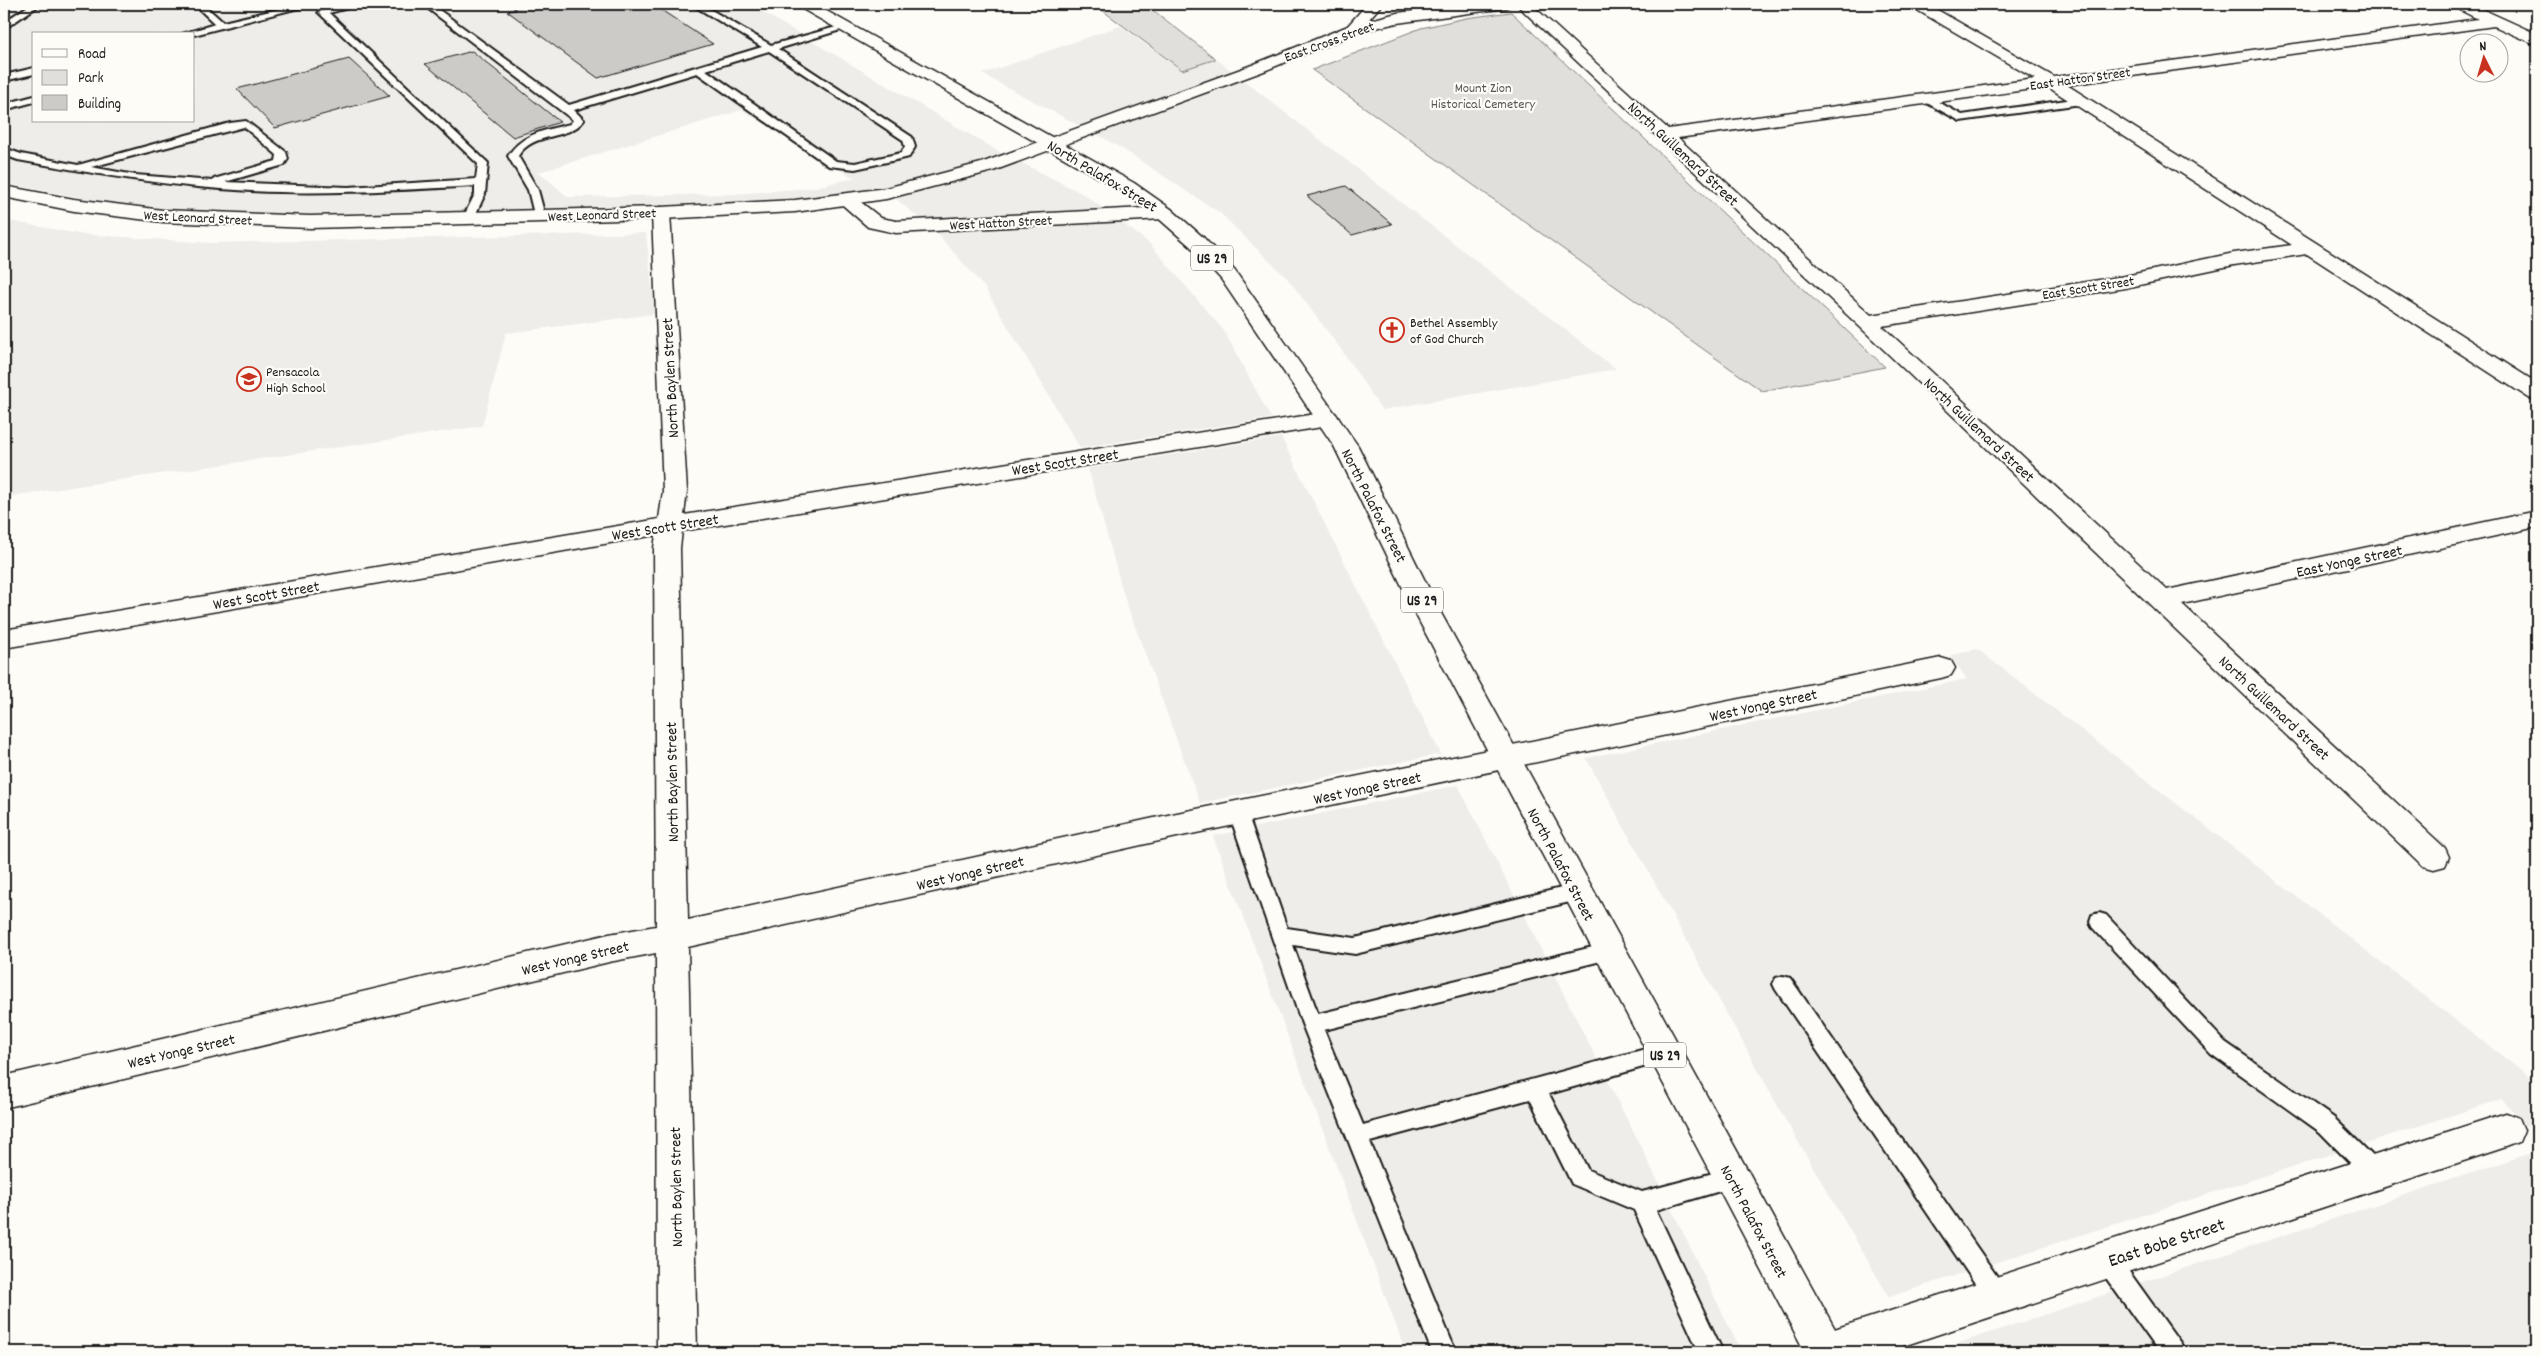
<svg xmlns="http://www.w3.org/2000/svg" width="2541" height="1356" font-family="Dekko,sans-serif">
<rect width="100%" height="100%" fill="#fdfcf7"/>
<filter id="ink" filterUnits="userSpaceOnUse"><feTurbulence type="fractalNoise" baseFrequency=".02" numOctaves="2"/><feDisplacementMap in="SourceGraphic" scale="10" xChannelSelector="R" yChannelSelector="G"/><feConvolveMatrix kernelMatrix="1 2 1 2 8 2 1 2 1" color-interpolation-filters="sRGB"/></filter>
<g filter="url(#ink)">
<path fill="#eeede9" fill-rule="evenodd" d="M5,4H749L1003,154L941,174L888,186L774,202L316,215L172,209L94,200L4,183ZM34,34H194V121H34ZM742,110L854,178L811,188L734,194L568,197L539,172Z
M1120,26L1181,70L1216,59L1232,71L1080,126L982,74Z
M1243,80L1616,369L1382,410L1343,352L1288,279L1220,213L1121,148L1096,134Z
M1020,162L1083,194L1104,209L920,219L895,198L949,185Z
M4,220L79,234L212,243L646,233L655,314L506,333L482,426L4,497Z
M1121,222L1150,244L1224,331L1271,418L1080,448L985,288L936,232Z
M1281,437L1441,754L1200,803L1125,599L1088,468Z
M1977,649L2537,1083V1138L2502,1099L1889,1297L1785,1119L1586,758L1967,679L1950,656Z
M1458,785L1642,1149L1738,1345L1714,1352H1406L1213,836Z
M2537,1151V1352H1932Z"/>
<path fill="#e0dfdb" stroke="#7e7e7c" d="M1094,4H1145L1216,59L1182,70Z
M1511,12L1885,367L1762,391L1312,70L1421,28L1466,18Z"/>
<path fill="#cccbc8" stroke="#1c1c1c" d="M509,4H652L713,44L598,78L507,11L516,10Z
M472,51L560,122L513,137L425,64Z
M349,59L390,96L275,128L237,89Z
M1346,186L1392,224L1352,235L1307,196Z"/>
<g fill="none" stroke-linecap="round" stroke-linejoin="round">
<defs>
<path id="lane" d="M31,4H41L4,29V22Z
M194,4H203L223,22L300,4H314L194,35L182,34L215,24Z
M348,4H363L329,13L488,163L485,194L473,220H465L463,218L475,194V186C401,190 326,195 251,191C172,187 96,174 18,160L4,155V148L21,154L78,165L230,123L246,121L286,152L288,159L284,165L225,182L348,187L476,179L478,164L318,12ZM244,127L277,155L276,161L214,179L213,181L135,175L91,167Z
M422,4H431L569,105L762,47L691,4H701L771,45L847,24V28L778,49L912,137L915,147L909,157L905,158L855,169L829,166L697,73L574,110L584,120C569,141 533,131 518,156L538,190L545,216L539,219L535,218L528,190L508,156C522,133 547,130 570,124L573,120ZM769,51L903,140L905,147L901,153L855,163L836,161L706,70Z
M827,4H840L815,13L811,10Z
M34,68V74L4,81V75Z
M34,96V102L4,110V104Z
M1925,98H1931L1962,115L2081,98L2086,101L2081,104L1960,121L1925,102Z
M1238,806L1244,808L1247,813L1287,928L1355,938L1578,884L1585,887L1587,892L1585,897L1578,900L1355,954L1293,945L1318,1014L1609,943L1616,945L1619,951L1616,957L1609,959L1324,1030L1363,1125L1664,1044L1671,1047L1674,1053L1671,1059L1549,1094L1588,1170L1642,1192L1732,1168L1740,1171L1743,1178L1740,1185L1656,1210L1723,1352H1699L1634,1210L1572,1184L1530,1099L1370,1142L1456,1352H1432L1302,1024L1229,813L1232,808Z
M2099,913L2106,915L2225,1042L2334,1118L2383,1166L2386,1173L2383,1180L2375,1183L2367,1180L2320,1132L2211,1054L2092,927L2090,921L2092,915Z
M1783,976L1790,978L2005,1288L2009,1296L2005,1304L1997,1308L1989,1304L1776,990L1773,984L1776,978Z
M2107,1249L2115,1252L2181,1344L2185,1352H2159L2099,1268L2096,1260L2099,1252Z"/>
<path id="street" d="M1367,4H1382L1358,32H1348L1345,29Z
M1516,4H1531L1668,129L2035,79L1912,7L1910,4H1927L2054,77L2478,19L2454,7L2452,4H2471L2537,34V45L2494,26L2067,85L2537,383V400L2529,398L2307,254L2234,265L2125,288L1882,326L2167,590L2537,511V527L2182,604L2445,848L2449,857L2445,866L2434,869L2423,866L1859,326ZM2048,87L2292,245L2234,253L2125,276L1871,315L1678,138Z
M846,194L853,196L881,218L896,221L1164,207L1171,209L1173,213L1171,217L1164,219L896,233L868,227L837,200L839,196Z
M661,207L668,209L670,213L687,491L684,515L1328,412L1336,414L1339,419L1336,424L1328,426L682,531L680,548L688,920L1177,813L1941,658L1951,661L1955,668L1951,675L1941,678L1177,837L688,947L697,1352H657L656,953L609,962L4,1108V1076L609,934L656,926L654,548L656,535L4,648V630L659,519L663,491L652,213L654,209Z
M2506,1113L2519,1118L2524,1130L2519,1142L2506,1147L1885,1352H1805L1811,1338L1825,1332Z"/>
<path id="secondary" d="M1473,4H1513L1506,8L1397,23L1358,32L1264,71L993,171L886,199L795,212L661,219L310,228L163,222L74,211L4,197V186L74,199L163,210L310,216L661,207L795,200L886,188L981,163L1252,65L1348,26L1397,13Z"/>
<path id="primary" d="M797,4H814L1134,183L1171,209L1204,238L1235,271L1358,446L1442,615L1840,1338L1846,1352H1805L1416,615L1334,446L1221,279L1190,246L1157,217L1122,191L799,7Z"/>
</defs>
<use href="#lane" stroke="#1c1c1c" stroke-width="4"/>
<use href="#street" stroke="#1c1c1c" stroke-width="3"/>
<use href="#secondary" stroke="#1c1c1c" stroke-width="3"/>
<use href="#primary" stroke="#1c1c1c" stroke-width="3"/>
<use href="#lane" fill="#fdfcf7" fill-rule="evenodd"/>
<use href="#street" fill="#fdfcf7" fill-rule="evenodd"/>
<use href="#secondary" fill="#fdfcf7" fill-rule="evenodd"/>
<use href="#primary" fill="#fdfcf7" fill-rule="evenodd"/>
</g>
</g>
<defs>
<symbol id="church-ring" viewBox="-11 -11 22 22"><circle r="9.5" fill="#fdfcf7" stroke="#c8321e" stroke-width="1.5"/><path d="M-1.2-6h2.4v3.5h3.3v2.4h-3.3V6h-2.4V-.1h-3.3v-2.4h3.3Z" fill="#c8321e"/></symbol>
<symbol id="school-ring" viewBox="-11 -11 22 22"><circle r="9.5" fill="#fdfcf7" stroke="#c8321e" stroke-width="1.5"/><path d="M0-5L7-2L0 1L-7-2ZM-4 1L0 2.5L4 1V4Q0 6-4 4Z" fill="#c8321e"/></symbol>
</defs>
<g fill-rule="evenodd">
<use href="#church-ring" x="1378" y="316" width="28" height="28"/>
<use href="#school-ring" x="235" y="365" width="28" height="28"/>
</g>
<g text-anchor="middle" stroke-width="4.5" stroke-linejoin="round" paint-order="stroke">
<g font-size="14" fill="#1c1c1c" stroke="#fdfcf7">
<text transform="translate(1329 41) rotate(-20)" y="5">East Cross Street</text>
<text transform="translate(2080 78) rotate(-8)" y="5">East Hatton Street</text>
<text transform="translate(602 214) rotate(-2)" y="5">West Leonard Street</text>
<text transform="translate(198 217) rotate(3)" y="5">West Leonard Street</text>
<text transform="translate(1001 222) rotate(-3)" y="5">West Hatton Street</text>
<text transform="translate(2088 287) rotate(-9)" y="5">East Scott Street</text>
</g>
<g font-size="14" fill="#575655" stroke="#fdfcf7">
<text x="1483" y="92">Mount Zion<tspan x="1483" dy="16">Historical Cemetery</tspan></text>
</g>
<g font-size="14" fill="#1c1c1c" stroke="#fdfcf7" text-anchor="start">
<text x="1410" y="327">Bethel Assembly<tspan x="1410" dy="16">of God Church</tspan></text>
<text x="266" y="376">Pensacola<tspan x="266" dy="16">High School</tspan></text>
</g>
<g fill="#fdfcf7" stroke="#605f5e" stroke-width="1">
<rect x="1191" y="245.5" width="42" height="25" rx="4"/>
<rect x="1401" y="587.5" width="42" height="25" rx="4"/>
<rect x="1644" y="1042.5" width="42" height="25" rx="4"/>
</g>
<g font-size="15" font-weight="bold" fill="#1c1c1c">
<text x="1212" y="263">US 29</text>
<text x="1422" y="605">US 29</text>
<text x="1665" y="1060">US 29</text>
</g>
<g font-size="16" fill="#1c1c1c" stroke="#fdfcf7">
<text transform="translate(1684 153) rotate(43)" y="6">North Guillemard Street</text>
<text transform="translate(1103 175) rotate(31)" y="6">North Palafox Street</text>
<text transform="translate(669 378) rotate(-93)" y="6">North Baylen Street</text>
<text transform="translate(1980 429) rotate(43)" y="6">North Guillemard Street</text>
<text transform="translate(1065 461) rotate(-9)" y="6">West Scott Street</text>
<text transform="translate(1375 505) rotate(63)" y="6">North Palafox Street</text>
<text transform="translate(665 526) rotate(-9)" y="6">West Scott Street</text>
<text transform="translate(2349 560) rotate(-12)" y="6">East Yonge Street</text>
<text transform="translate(266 594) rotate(-10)" y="6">West Scott Street</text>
<text transform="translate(1763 704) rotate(-12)" y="6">West Yonge Street</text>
<text transform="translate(2275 707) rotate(43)" y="6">North Guillemard Street</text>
<text transform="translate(671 782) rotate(-91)" y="6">North Baylen Street</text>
<text transform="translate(1367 787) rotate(-12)" y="6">West Yonge Street</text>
<text transform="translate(1562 864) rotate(62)" y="6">North Palafox Street</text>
<text transform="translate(970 872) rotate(-13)" y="6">West Yonge Street</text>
<text transform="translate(575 957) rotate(-13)" y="6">West Yonge Street</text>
<text transform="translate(181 1050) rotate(-13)" y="6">West Yonge Street</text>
<text transform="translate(675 1187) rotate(-91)" y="6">North Baylen Street</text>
<text transform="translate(1755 1221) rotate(62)" y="6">North Palafox Street</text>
</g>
<g font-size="19" fill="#1c1c1c" stroke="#fdfcf7">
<text transform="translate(2166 1241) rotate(-18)" y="7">East Bobe Street</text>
</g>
</g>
<rect width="2541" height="1356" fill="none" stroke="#fdfcf7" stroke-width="20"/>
<rect x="10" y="10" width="2521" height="1336" fill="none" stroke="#1c1c1c" stroke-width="2" filter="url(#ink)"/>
<rect x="32" y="32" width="162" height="90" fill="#fdfcf7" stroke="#a3a29f"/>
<rect x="42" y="49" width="25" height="8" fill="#fdfcf7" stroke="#a3a29f"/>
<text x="78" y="58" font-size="15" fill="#1c1c1c">Road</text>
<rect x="42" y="70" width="25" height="15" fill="#e0dfdb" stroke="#a3a29f"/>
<text x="78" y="82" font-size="15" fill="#1c1c1c">Park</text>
<rect x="42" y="95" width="25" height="15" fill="#cccbc8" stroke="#a3a29f"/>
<text x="78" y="108" font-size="15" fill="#1c1c1c">Building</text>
<g transform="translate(2484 58) rotate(355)"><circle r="24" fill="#fdfcf7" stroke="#a3a29f"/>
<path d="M0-4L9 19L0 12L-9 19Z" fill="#c8321e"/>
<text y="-8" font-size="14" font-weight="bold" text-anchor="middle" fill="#1c1c1c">N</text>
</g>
</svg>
